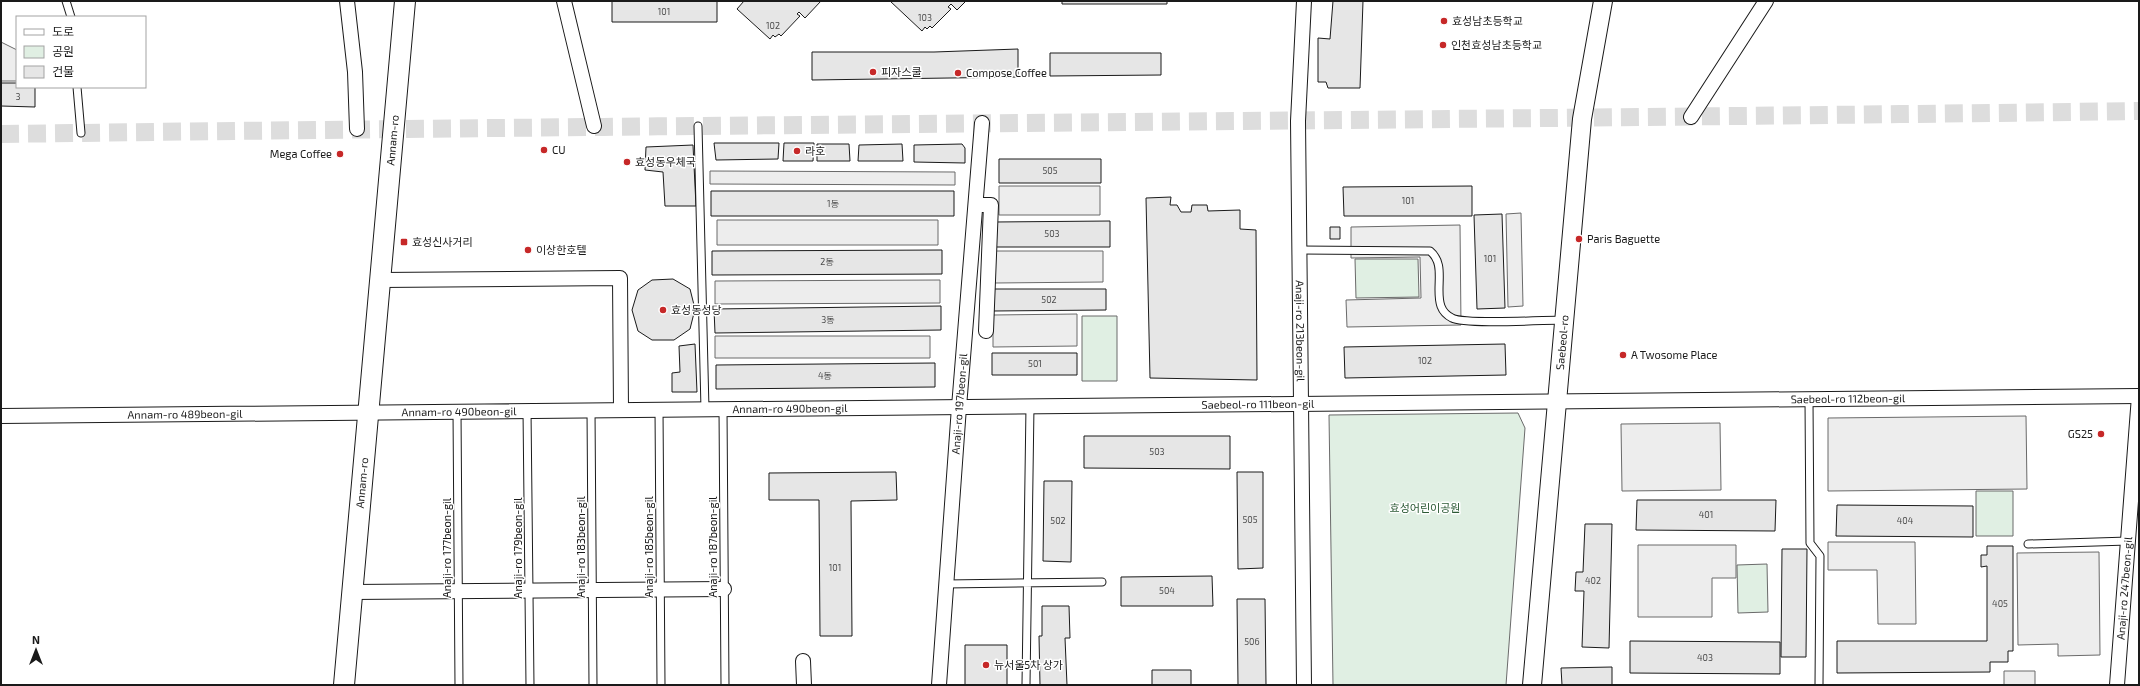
<svg xmlns="http://www.w3.org/2000/svg" width="2140" height="686" font-family="'Exo 2','Noto Sans KR',sans-serif">
<rect width="100%" height="100%" fill="#fff"/>
<path fill="#e0efe3" stroke="#6a6a6a" d="M1355,259H1418L1419,297L1356,298Z
M1082,316H1117V381H1082Z
M1518,413L1525,428L1506,685H1333L1329,415Z
M1976,491H2013V536H1976Z
M1767,564L1768,612L1738,613L1737,565Z"/>
<path fill="#ededed" stroke="#6a6a6a" d="M1,42L17,50V81H1Z
M710,171L955,172V185L710,184Z
M999,186H1100V215H999Z
M1521,213L1523,306L1508,307L1506,214Z
M717,220H938V245H717Z
M1460,225L1461,325L1347,327L1346,300L1421,298L1420,257L1351,258V227Z
M994,251H1103V282L994,283Z
M940,280V303L715,304V281Z
M1077,314V346L993,347V315Z
M715,336H930V358H715Z
M2026,416L2027,489L1828,491V418Z
M1720,423L1721,490L1622,491L1621,424Z
M1828,542H1915L1916,624H1878L1877,570H1828Z
M1638,545H1736V578H1712V617H1638Z
M2099,552L2100,655L2058,656V644L2018,645L2017,553Z
M2004,671H2035V685H2004Z"/>
<path fill="#e6e6e6" stroke="#1a1a1a" d="M612,1H717V22H612Z
M744,1H821L805,18L799,12L797,14L800,16L781,36L779,34L775,37L773,35L770,39L737,9Z
M890,1H966L957,10L951,4L948,7L951,9L932,28L930,26L927,29L925,27L922,31Z
M1062,1H1167V4H1062Z
M1333,1H1363L1360,88H1328L1326,82H1318V38L1330,39Z
M1018,49V77L812,80V52H934Z
M1050,53H1161V75L1050,76Z
M1,83H17V87H35V107L1,106Z
M714,143H779L778,159L716,160Z
M784,143H814L813,161H783Z
M817,144H849L850,161H817Z
M902,144L903,161H858L859,145Z
M962,144L965,148V163L914,162V145Z
M693,145L696,206H665L663,172L645,170L646,147Z
M999,159H1101V183H999Z
M1472,186V216H1344L1343,187Z
M711,191H954V216H711Z
M1171,197L1170,205H1177L1181,212H1191L1192,205H1207L1208,211L1240,210V229L1256,230L1257,380L1150,378L1146,198Z
M1502,214L1505,308L1477,309L1474,215Z
M1110,221V247H994V222Z
M1330,227H1340V239H1330Z
M942,250V274L712,275V251Z
M673,279L690,289L695,309L690,329L674,340H652L638,331L632,310L638,290L652,280Z
M993,289H1106V310L993,311Z
M941,306V330L715,333L714,309Z
M695,344L697,392H672V373L680,372L679,346Z
M1505,344L1506,375L1345,378L1344,347Z
M992,353H1077V375H992Z
M935,363V387L716,389V365Z
M1084,436H1230V469L1084,468Z
M896,472L897,500L851,501L852,636H820L819,500H769V473Z
M1237,472H1263V568L1238,569Z
M1044,481H1072L1071,562L1043,561Z
M1637,500H1776L1775,531L1636,530Z
M1837,505L1973,506V537L1836,536Z
M1585,524H1612L1609,648L1582,647L1584,591H1575L1576,572H1583Z
M1987,546H2013V651H2008V662H1990V672L1837,673V641H1987V566L1981,567V555H1987Z
M1782,549H1807L1806,657H1781Z
M1212,576L1213,606H1121V577Z
M1237,599H1265L1266,685H1238Z
M1042,606H1069L1070,638H1065L1067,685H1040L1039,636H1042Z
M1630,641L1780,642V674L1630,673Z
M965,645H1007V685H965Z
M1612,667V685H1562L1561,668Z
M1152,670H1191V685H1152Z"/>
<g fill="none" stroke-linecap="round" stroke-linejoin="round">
<path stroke="#ddd" stroke-width="18" stroke-dasharray="18 9" stroke-linecap="butt" d="M1,134C714,124 1426,121 2139,111"/>
<defs>
<path id="service" d="M66,1L71,17
M77,87L81,133
M698,126L705,409
M1300,250L1430,251C1442,261 1439,275 1439,290C1439,302 1440,312 1452,318C1465,325 1545,320 1564,320
M1809,400L1810,543L1820,556L1819,685
M659,409L661,685
M723,409L725,685
M527,410L530,685
M591,410L593,685
M457,411L459,685
M2028,544L2128,541
M946,584L1102,582
M1026,685L1030,406"/>
<g id="minor">
<path d="M347,1L355,72L357,129"/>
<path d="M564,1L594,126"/>
<path id="s1" d="M1304,1L1298,121L1304,685"/>
<path d="M1691,117L1766,1"/>
<path d="M976,205H991L986,331"/>
<path d="M380,280L620,278L621,410"/>
<path id="s2" d="M1,416L2139,396"/>
<path d="M352,592L724,589"/>
<path d="M803,661L804,685"/>
<path id="s3" d="M939,685L959,407L982,123"/>
<path id="s4" d="M2117,685L2139,396"/>
</g>
<g id="tertiary">
<path id="s5" d="M1532,685L1582,119L1603,1"/>
</g>
<g id="secondary">
<path id="s6" d="M344,685L405,1"/>
</g>
</defs>
<use href="#service" stroke="#1a1a1a" stroke-width="9"/>
<use href="#minor" stroke="#1a1a1a" stroke-width="16"/>
<use href="#tertiary" stroke="#1a1a1a" stroke-width="20"/>
<use href="#secondary" stroke="#1a1a1a" stroke-width="22"/>
<use href="#service" stroke="#fff" stroke-width="7"/>
<use href="#minor" stroke="#fff" stroke-width="14"/>
<use href="#tertiary" stroke="#fff" stroke-width="18"/>
<use href="#secondary" stroke="#fff" stroke-width="20"/>
</g>
<g fill="#c62828" stroke="#fff" stroke-width="1.5">
<circle cx="1444" cy="21" r="4"/>
<circle cx="1443" cy="45" r="4"/>
<circle cx="873" cy="72" r="4"/>
<circle cx="958" cy="73" r="4"/>
<circle cx="544" cy="150" r="4"/>
<circle cx="797" cy="151" r="4"/>
<circle cx="340" cy="154" r="4"/>
<circle cx="627" cy="162" r="4"/>
<circle cx="1579" cy="239" r="4"/>
<rect x="400" y="238" width="8" height="8" rx="2"/>
<circle cx="528" cy="250" r="4"/>
<circle cx="663" cy="310" r="4"/>
<circle cx="1623" cy="355" r="4"/>
<circle cx="2101" cy="434" r="4"/>
<circle cx="986" cy="665" r="4"/>
</g>
<g text-anchor="middle" stroke-width="3" stroke-linejoin="round" paint-order="stroke">
<g font-size="9" fill="#4d4d4d">
<text x="664" y="15">101</text>
<text x="925" y="21">103</text>
<text x="773" y="29">102</text>
<text x="18" y="100">3</text>
<text x="1050" y="174">505</text>
<text x="1408" y="204">101</text>
<text x="833" y="207">1동</text>
<text x="1052" y="237">503</text>
<text x="1490" y="262">101</text>
<text x="827" y="265">2동</text>
<text x="1049" y="303">502</text>
<text x="828" y="323">3동</text>
<text x="1425" y="364">102</text>
<text x="1035" y="367">501</text>
<text x="825" y="379">4동</text>
<text x="1157" y="455">503</text>
<text x="1706" y="518">401</text>
<text x="1250" y="523">505</text>
<text x="1058" y="524">502</text>
<text x="1905" y="524">404</text>
<text x="835" y="571">101</text>
<text x="1593" y="584">402</text>
<text x="1167" y="594">504</text>
<text x="2000" y="607">405</text>
<text x="1252" y="645">506</text>
<text x="1705" y="661">403</text>
</g>
<g font-size="11" fill="#1a1a1a" stroke="#fff" text-anchor="start">
<text x="1452" y="25">효성남초등학교</text>
<text x="1451" y="49">인천효성남초등학교</text>
<text x="881" y="76">피자스쿨</text>
<text x="966" y="77">Compose Coffee</text>
<text x="552" y="154">CU</text>
<text x="805" y="155">라호</text>
<text x="332" y="158" text-anchor="end">Mega Coffee</text>
<text x="635" y="166">효성동우체국</text>
<text x="1587" y="243">Paris Baguette</text>
<text x="412" y="246">효성신사거리</text>
<text x="536" y="254">이상한호텔</text>
<text x="671" y="314">효성동성당</text>
<text x="1631" y="359">A Twosome Place</text>
<text x="2093" y="438" text-anchor="end">GS25</text>
<text x="994" y="669">뉴서울5차 상가</text>
</g>
<g font-size="11" fill="#1a1a1a" stroke="#fff">
<text dy="4" stroke="none"><textPath href="#s6" startOffset="547">Annam-ro</textPath></text>
<text dy="4" stroke="none"><textPath href="#s1" startOffset="330">Anaji-ro 213beon-gil</textPath></text>
<text dy="4" stroke="none"><textPath href="#s5" startOffset="344">Saebeol-ro</textPath></text>
<text dy="4" stroke="none"><textPath href="#s2" startOffset="1847">Saebeol-ro 112beon-gil</textPath></text>
<text dy="4" stroke="none"><textPath href="#s3" startOffset="282">Anaji-ro 197beon-gil</textPath></text>
<text dy="4" stroke="none"><textPath href="#s2" startOffset="1257">Saebeol-ro 111beon-gil</textPath></text>
<text dy="4" stroke="none"><textPath href="#s2" startOffset="789">Annam-ro 490beon-gil</textPath></text>
<text dy="4" stroke="none"><textPath href="#s2" startOffset="458">Annam-ro 490beon-gil</textPath></text>
<text dy="4" stroke="none"><textPath href="#s2" startOffset="184">Annam-ro 489beon-gil</textPath></text>
<text dy="4" stroke="none"><textPath href="#s6" startOffset="203">Annam-ro</textPath></text>
<text transform="translate(581 547) rotate(-90)" y="4">Anaji-ro 183beon-gil</text>
<text transform="translate(649 547) rotate(-90)" y="4">Anaji-ro 185beon-gil</text>
<text transform="translate(713 547) rotate(-90)" y="4">Anaji-ro 187beon-gil</text>
<text transform="translate(447 548) rotate(-90)" y="4">Anaji-ro 177beon-gil</text>
<text transform="translate(518 548) rotate(-90)" y="4">Anaji-ro 179beon-gil</text>
<text dy="4" stroke="none"><textPath href="#s4" startOffset="97">Anaji-ro 247beon-gil</textPath></text>
</g>
<g font-size="11" fill="#2b5a34" stroke="#fff">
<text x="1425" y="512">효성어린이공원</text>
</g>
</g>
<rect width="2140" height="686" fill="none" stroke="#1a1a1a" stroke-width="4"/>
<rect x="16" y="16" width="130" height="72" fill="#ffffff" stroke="#a3a3a3"/>
<rect x="24" y="29" width="20" height="6" fill="#ffffff" stroke="#a3a3a3"/>
<text x="52" y="36" font-size="12" fill="#1a1a1a">도로</text>
<rect x="24" y="46" width="20" height="12" fill="#e0efe3" stroke="#a3a3a3"/>
<text x="52" y="56" font-size="12" fill="#1a1a1a">공원</text>
<rect x="24" y="66" width="20" height="12" fill="#e6e6e6" stroke="#a3a3a3"/>
<text x="52" y="76" font-size="12" fill="#1a1a1a">건물</text>
<g transform="translate(36 650)" stroke="#ffffff" stroke-width="3" paint-order="stroke">
<path d="M0-3L7 15L0 10L-7 15Z" fill="#1a1a1a"/>
<text y="-6" font-size="11" font-weight="bold" text-anchor="middle" fill="#1a1a1a">N</text>
</g>
</svg>
